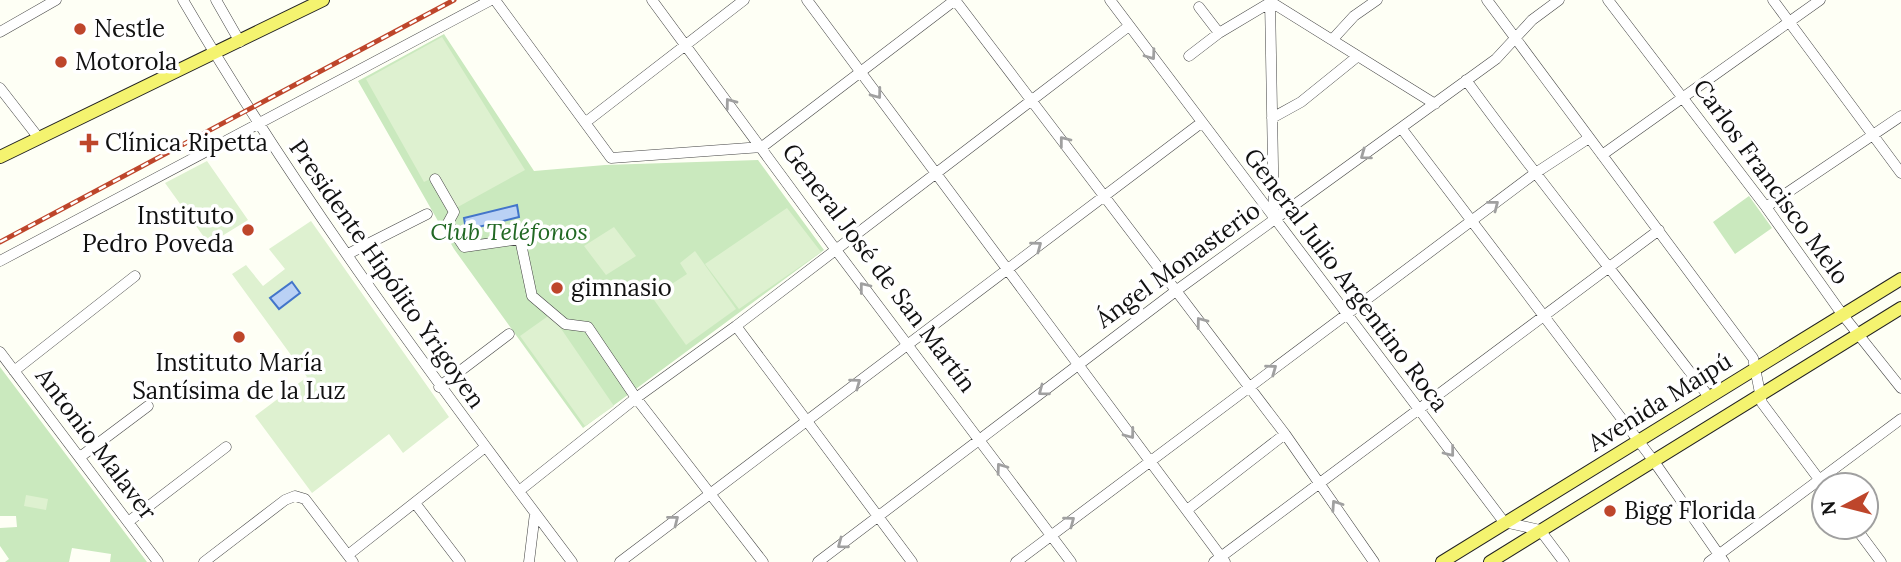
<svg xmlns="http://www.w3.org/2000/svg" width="1901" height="562" font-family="Lora,serif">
<rect width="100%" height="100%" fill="#fefff5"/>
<path fill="#cae9be" d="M444,34L534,171L605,165L758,160L824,250L583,428L454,249L358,81Z
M1749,196L1772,228L1735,254L1713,222Z
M0,367L147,562H110L111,554L72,548L69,562H5L9,559L0,546V528L17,527L16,516H0Z"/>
<path fill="#def1d0" d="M442,37L525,170L456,208L436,176L424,182L366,79Z
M207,161L248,220L209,244L165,183Z
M787,208L821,252L739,309L705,264Z
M311,221L449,417L403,453L389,434L312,493L255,416L307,377L232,274L246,265L263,286L285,269L269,249Z
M614,227L636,256L606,275L584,246Z
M695,251L736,309L686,345L652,297L687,274L680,263Z
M551,314L614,406L585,426L520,336Z
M26,495L48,499L46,510L24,506Z"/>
<path fill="#bad1f5" stroke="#4375ca" stroke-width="2" d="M517,205L519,217L466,230L464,218Z
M292,282L300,293L279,309L270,298Z"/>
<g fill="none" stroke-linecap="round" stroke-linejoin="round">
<defs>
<path id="minor" d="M183,0C298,197 435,380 572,562
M216,0L240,42
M495,0L611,158L762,147L955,0
M652,0L836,250L1071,562
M807,0L1225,562
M955,0L1285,434L1374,562
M1110,0L1504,522L1540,530L1564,562
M1270,0L1274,220
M1487,0L1753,358L1762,403L1824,486
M1608,0L1766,207L1842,314L1901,388
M1773,0L1901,173
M1271,2L1435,104
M1199,7L1219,33
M0,32L56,0
M1332,40L1354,16L1377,0
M1189,56L1219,33L1271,2
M1466,80C1544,188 1629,291 1709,397
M0,88L38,137
M1272,118L1301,102L1358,56
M586,122L744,0
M1402,129L1653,460L1724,562
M1602,155L1820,0
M435,179L454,212L448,223L464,247L520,239L532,296L565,324L588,327L636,398L763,562
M1766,207L1901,116
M348,254L427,214
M0,261L491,0
M736,326L912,562
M0,352L158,562
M14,371L135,276
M439,387L509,334
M80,457L148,406
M519,491L636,398L736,326L1129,26
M415,503L460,562
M1187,510L1285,434
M128,522L226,447
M1855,527L1881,562
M348,555L484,448
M204,562L285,500L295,496L305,499L353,562
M529,562L535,513
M620,562L1201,123
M818,562L1177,290L1496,59L1532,20L1559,0
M1016,562L1534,174L1589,138
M1214,562L1659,230
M1709,562L1901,419"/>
<path id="major" d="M0,157L323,0
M1442,562L1901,279
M1490,562L1901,308"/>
</defs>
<use href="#minor" stroke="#444" stroke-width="11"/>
<use href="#major" stroke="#222" stroke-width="14"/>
<use href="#minor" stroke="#fff" stroke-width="10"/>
<use href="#major" stroke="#f4f36f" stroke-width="12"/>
<defs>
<path id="rail" d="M0,242L454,0"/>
</defs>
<use href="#rail" stroke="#be462b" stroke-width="5"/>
<use href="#rail" stroke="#fff" stroke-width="2.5" stroke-dasharray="8" stroke-linecap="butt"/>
</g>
<defs><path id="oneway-chevron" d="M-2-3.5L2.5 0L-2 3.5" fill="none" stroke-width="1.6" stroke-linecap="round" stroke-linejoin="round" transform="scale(1.75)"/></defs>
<g stroke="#a0a0a0">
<use href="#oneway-chevron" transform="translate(1151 55) rotate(54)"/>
<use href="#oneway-chevron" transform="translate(877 94) rotate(53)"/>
<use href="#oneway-chevron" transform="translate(730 103) rotate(-127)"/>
<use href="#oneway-chevron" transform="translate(1064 141) rotate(-128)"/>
<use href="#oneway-chevron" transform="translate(1365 155) rotate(144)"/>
<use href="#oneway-chevron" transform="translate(1494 205) rotate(-38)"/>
<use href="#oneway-chevron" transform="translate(1037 246) rotate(-37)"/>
<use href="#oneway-chevron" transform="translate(864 287) rotate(-128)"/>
<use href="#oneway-chevron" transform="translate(1201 322) rotate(-127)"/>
<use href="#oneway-chevron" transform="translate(1272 369) rotate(-36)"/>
<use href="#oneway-chevron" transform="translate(856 383) rotate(-36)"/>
<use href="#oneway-chevron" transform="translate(1043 391) rotate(143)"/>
<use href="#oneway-chevron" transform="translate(1130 434) rotate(53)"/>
<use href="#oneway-chevron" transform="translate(1450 452) rotate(52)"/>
<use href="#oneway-chevron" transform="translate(1001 468) rotate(-126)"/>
<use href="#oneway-chevron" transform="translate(1336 505) rotate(-124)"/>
<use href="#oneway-chevron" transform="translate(674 520) rotate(-38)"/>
<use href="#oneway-chevron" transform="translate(1070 521) rotate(-37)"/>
<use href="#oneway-chevron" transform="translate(842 544) rotate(143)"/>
</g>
<g fill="#be462b" stroke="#fff" stroke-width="2.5">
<circle cx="80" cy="29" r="7"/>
<circle cx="61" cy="62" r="7"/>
<path d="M85.5 132.5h7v7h7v7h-7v7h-7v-7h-7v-7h7z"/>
<circle cx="248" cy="230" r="7"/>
<circle cx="557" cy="288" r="7"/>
<circle cx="239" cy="337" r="7"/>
<circle cx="1610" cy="511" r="7"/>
</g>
<g text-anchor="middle" stroke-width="7" stroke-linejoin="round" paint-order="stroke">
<g font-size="24" fill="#111" stroke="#fff" text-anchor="start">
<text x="94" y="37">Nestle</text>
<text x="75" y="70">Motorola</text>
<text x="105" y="151">Clínica Ripetta</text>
<text x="234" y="224" text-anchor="end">Instituto<tspan x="234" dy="28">Pedro Poveda</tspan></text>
<text x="571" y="296">gimnasio</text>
<text x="239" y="371" text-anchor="middle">Instituto María<tspan x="239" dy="28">Santísima de la Luz</tspan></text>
<text x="1624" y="519">Bigg Florida</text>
</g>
<g font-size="24" fill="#111" stroke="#fff">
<text transform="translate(1771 182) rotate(54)" y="8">Carlos Francisco Melo</text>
<text transform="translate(1178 265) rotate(-36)" y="8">Ángel Monasterio</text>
<text transform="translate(879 268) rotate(53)" y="8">General José de San Martín</text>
<text transform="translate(387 274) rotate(55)" y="8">Presidente Hipólito Yrigoyen</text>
<text transform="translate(1346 280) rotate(53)" y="8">General Julio Argentino Roca</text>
<text transform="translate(1660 402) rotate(-32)" y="8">Avenida Maipú</text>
<text transform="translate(96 444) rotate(53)" y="8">Antonio Malaver</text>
</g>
<g font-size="24" font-style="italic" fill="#216823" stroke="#fff">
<text x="509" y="240">Club Teléfonos</text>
</g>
</g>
<g transform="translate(1845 506) rotate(263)"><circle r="33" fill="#ffffff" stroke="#a0a0a0" stroke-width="2"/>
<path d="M0-5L12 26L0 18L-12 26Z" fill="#be462b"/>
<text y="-10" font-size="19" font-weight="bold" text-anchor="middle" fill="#111111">N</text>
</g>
</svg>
